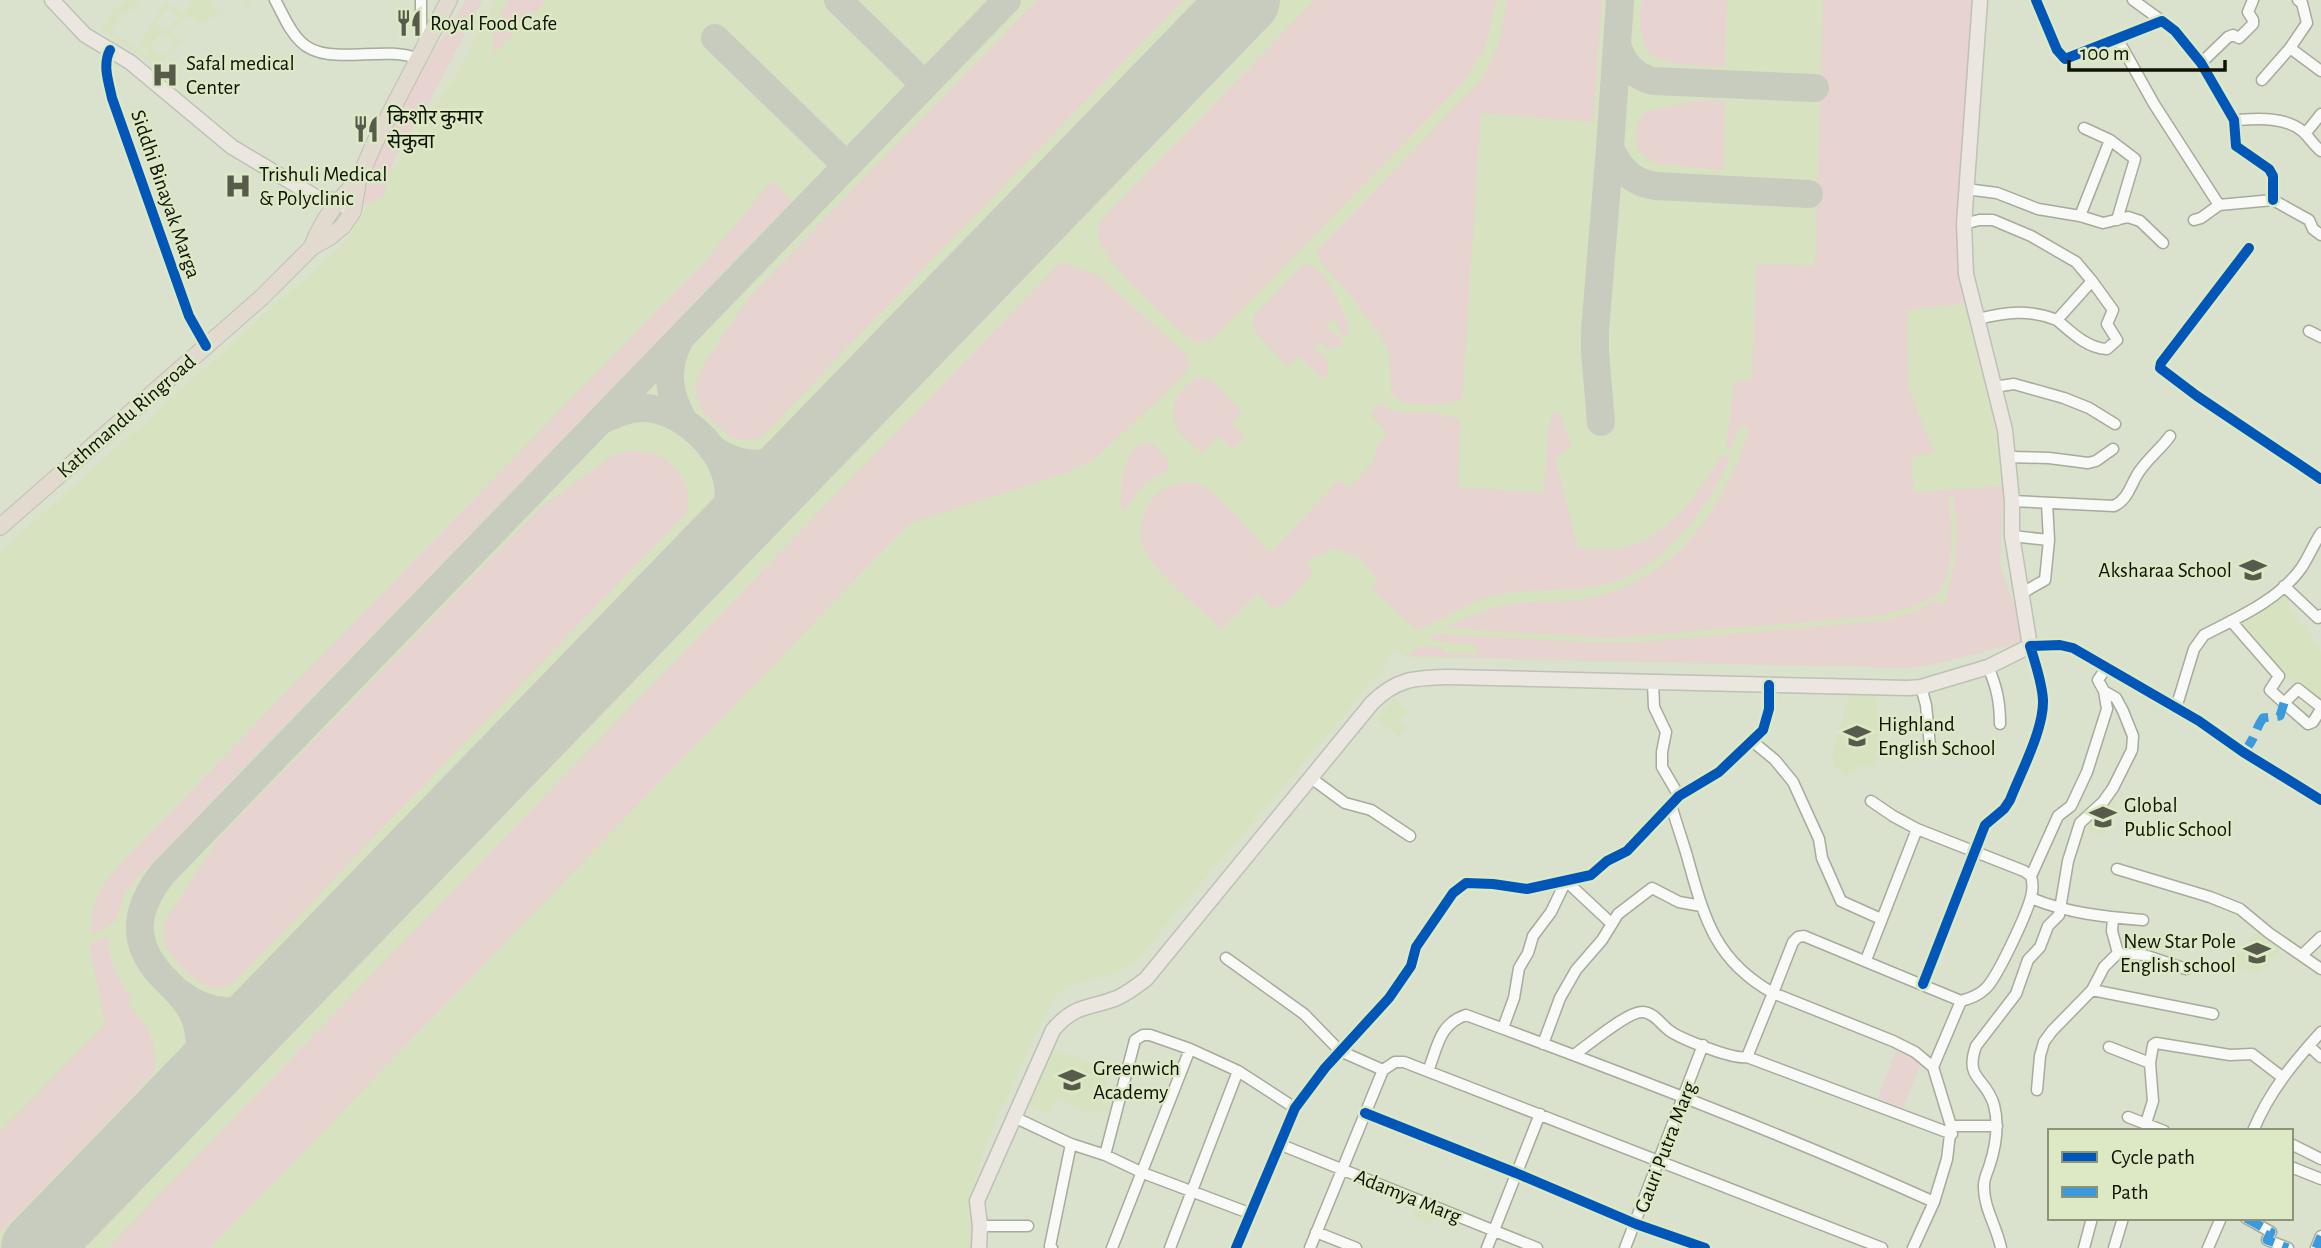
<svg xmlns="http://www.w3.org/2000/svg" width="2321" height="1248" font-family="'Alegreya Sans','Noto Sans Devanagari',sans-serif">
<rect width="100%" height="100%" fill="#dae1cc"/>
<path fill="#d7e2c0" fill-rule="evenodd" d="M127,0H140L134,10L130,8L126,15L122,14L111,32L147,54L149,50L139,45L166,0H168L166,3L184,15L194,0H210L216,13L227,9L229,13L246,6L244,0H248L250,6L229,14L226,10L200,24L188,16L169,31L181,41L157,67L101,29L114,9ZM168,9L178,17L165,32L156,23ZM162,32L176,43L164,57L150,46Z
M495,0H1973L1960,271L1992,411L2001,463L2003,486L2000,566L2018,618L2022,642L1930,665L1909,668L1424,658L1406,656L1392,649L1381,676L1368,680L1369,683L1347,712L1176,912L1137,961L1118,972L1068,987L1054,997L990,1134L974,1180L972,1199V1248H0V552L341,246L459,71Z
M2286,592L2290,609L2300,624L2304,625L2321,652V701L2302,690L2252,642L2239,624L2262,612Z
M1849,694L1876,695L1878,732L1876,768L1859,765L1857,771L1847,776L1833,766V752Z
M1394,698L1409,711L1400,722L1406,728L1399,737L1377,719Z
M2101,797L2117,804L2104,836L2088,829Z
M2260,929L2282,948L2257,974L2238,967L2233,958Z
M1050,1049L1092,1062V1069L1109,1072L1106,1087L1114,1089L1108,1113L1084,1111L1057,1098L1048,1114L1025,1104Z
M1417,1207L1434,1214L1430,1224L1413,1217Z"/>
<path fill="#e7d3cf" d="M466,0H482L434,93L394,160L383,197L365,205L361,202C379,133 429,61 466,0Z
M508,0H547L494,54L493,30Z
M1037,0H1183L762,436L754,440H736L728,435L703,412L695,390L697,380L706,361L751,295Z
M1315,0H1496L1485,48L1463,83L1212,339L1199,343C1179,335 1114,268 1102,247C1100,243 1099,237 1097,232L1101,220Z
M1507,0H1602L1593,122L1481,113L1462,400C1442,405 1405,411 1391,392L1390,360L1386,344L1353,299L1320,261L1317,251L1481,80C1498,55 1503,29 1507,0Z
M1643,0H1727L1725,67C1709,67 1661,65 1649,53C1642,46 1642,36 1641,27C1640,17 1638,8 1643,0Z
M1823,0H1973L1968,303L1907,310L1908,388L1934,453L1911,457L1914,492L2003,486L2000,566L2018,618L2022,642L1930,665L1909,668L1406,656L1422,646L1442,648L1444,653L1477,654L1475,645L1441,642L1428,638L1439,634L1584,642H1642L1887,620L1921,609L1937,599L1939,603L1945,604L1955,561L1957,532L1953,496L1949,498C1951,524 1957,574 1936,594C1920,607 1898,611 1879,616L1609,638L1446,628C1473,613 1502,604 1532,602C1546,601 1561,602 1575,600C1672,587 1722,514 1750,428L1740,425L1731,449L1726,448L1734,382L1752,379L1756,263L1815,266Z
M1725,100L1723,171L1655,163L1639,152C1634,137 1635,122 1646,111L1698,101Z
M772,181L792,201L138,877L124,895L115,922L92,935C90,905 100,889 118,866L706,260Z
M1061,262L1099,276L1185,354L1189,364L1186,373L1094,460L1066,473L914,522L904,529L210,1248H108Z
M1307,264C1327,269 1343,310 1349,328L1346,337L1337,329L1339,325L1332,319L1325,327L1344,341L1338,347L1328,349L1321,342L1315,348L1327,361L1329,373L1323,379L1299,356L1288,366L1255,332L1253,322L1255,315L1302,266Z
M1200,377L1211,380L1242,412L1231,423L1243,435L1242,440L1233,449L1219,436L1201,453C1193,445 1182,437 1177,428C1166,408 1181,385 1200,377Z
M1381,403L1391,411C1415,412 1438,411 1460,420L1458,487L1544,493L1548,429L1553,413L1559,412L1571,446L1555,458L1578,548L1583,549C1596,548 1613,551 1626,547C1672,534 1698,492 1722,455L1730,458C1708,510 1660,573 1602,585C1567,593 1530,587 1496,595C1467,602 1444,619 1418,630L1372,589L1377,580L1361,558L1333,548L1308,561L1307,567L1314,570C1306,579 1283,613 1270,606C1266,604 1261,597 1258,593L1222,629C1200,608 1156,576 1144,548C1138,533 1141,516 1150,502C1161,486 1184,477 1202,486C1218,494 1253,536 1267,550L1271,552L1339,480L1349,488L1374,461L1377,446L1387,433L1370,414Z
M1146,442L1154,445L1169,460L1168,470L1144,484L1121,513C1121,491 1120,449 1146,442Z
M632,451C642,451 651,451 659,456C679,467 697,494 684,515L238,978C233,982 226,988 219,989C204,991 175,963 168,949C163,941 164,932 165,922L217,840L540,508L615,454Z
M105,936L108,937C108,961 119,980 132,999L127,1003C147,1024 159,1043 154,1073L0,1233V1132L105,1024L89,945Z
M1896,1051L1921,1061L1903,1108L1878,1098Z"/>
<g fill="none" stroke-linecap="round" stroke-linejoin="round">
<path stroke="#c8ccbf" stroke-width="28" d="M838,0L925,85
M1620,0L1610,148C1620,169 1632,183 1656,186L1809,194
M715,38L847,166
M1617,45C1623,64 1634,76 1653,81L1815,88
M679,341C665,369 668,393 683,420
M604,419C618,413 631,407 646,408C683,411 723,448 728,485C731,506 724,524 718,543
M1601,422L1595,352V331L1610,148
M712,449C747,472 769,464 806,453
M180,993C215,1020 246,1014 281,994
M196,1082C199,1061 203,1039 195,1018C188,1000 174,989 161,975C129,940 136,907 163,873L1007,0"/>
<path stroke="#c8ccbf" stroke-width="70" d="M36,1248L1245,0"/>
<defs>
<path id="minor" d="M275,0C283,14 289,31 301,42C327,68 384,44 418,59
M421,0V26L427,43
M2036,0L2057,50L2065,59L2162,21L2175,31L2201,63L2234,120L2236,146L2269,169L2273,176V200
M2133,0L2162,21
M2298,0L2302,3L2307,23L2290,48L2321,71
M2117,38L2154,104L2219,205
M110,50C102,65 109,83 112,98L189,316L206,346
M2201,63L2228,37L2233,35L2239,38L2253,24V20L2248,12L2253,0
M2262,80L2290,48
M2234,120C2256,119 2283,116 2301,130C2309,136 2313,145 2321,151
M2084,128L2110,140L2135,159L2117,220
M2305,134L2321,114
M1966,189L1997,193L2038,209L2080,216L2103,223L2128,217L2140,221L2163,243
M2080,216L2110,140
M2194,220L2201,218L2219,205L2273,200L2309,220L2313,229L2321,235
M1964,224L1979,220H1993L2031,236L2076,262L2092,281
M2249,248L2161,363L2160,368L2197,396L2321,479
M1978,319C2006,312 2029,309 2057,320L2092,281L2113,310L2107,324L2117,340L2107,349C2087,348 2071,332 2057,320
M2309,331L2321,337
M1993,387L2014,384L2064,398L2089,408L2115,424
M2009,457L2049,458L2088,463L2096,461L2113,449
M2012,501L2114,506C2127,500 2130,487 2137,475C2146,460 2160,450 2170,436
M2047,503L2049,540
M2012,536L2049,540L2045,580L2022,593
M2284,586L2318,618L2321,615
M2231,621L2279,676L2270,690L2284,703
M1988,667C1997,687 2000,703 2000,724
M1653,683L1654,707L1666,732L1662,752V767L1679,796
M1921,687L1926,705L1930,746
M2321,707L2298,689L2284,703L2308,724L2313,722L2321,709
M2176,708L2194,649L2204,635C2239,617 2279,600 2302,567C2309,556 2314,544 2321,533
M1752,741L1775,760L1793,782L1819,839L1822,858L1841,901L1881,919
M1311,778L1345,803L1371,810L1410,836
M1871,801L1893,816L1917,829
M1671,805C1676,822 1682,839 1687,856C1704,917 1714,960 1773,993L1747,1057
M2117,869L2210,897L2240,909L2269,933L2321,969
M2031,876L2058,816L2071,806L2087,772L2107,709L2104,691L2098,680L2106,668
M2031,898C2067,913 2104,917 2143,920
M2113,918L2112,931L2118,953
M2118,953L2144,955L2186,969
M2302,955L2321,937
M1226,958L1304,1014L1340,1051L1383,1070L1395,1062H1404L1882,1248
M1866,960L1917,829L2024,871L2031,876C2033,883 2033,890 2031,897C2027,913 1997,979 1985,989C1978,996 1970,998 1961,1001
M1923,984L1985,825L2004,809L2010,800C2021,772 2044,729 2043,700C2042,682 2035,662 2030,646L2060,645L2073,648L2199,721L2243,752L2321,800
M2092,990L2213,1014
M1503,1028L1514,998L1519,968L1528,953L1533,936L1551,912L1566,881L1612,924
M1543,1044L1560,998L1576,970L1602,940L1618,914L1652,888L1679,902L1701,906
M2309,1046L2321,1057
M2109,1047L2150,1063
M1574,1055C1587,1046 1629,1010 1643,1012C1655,1013 1661,1025 1670,1031C1681,1039 1734,1060 1747,1057L1952,1134
M1428,1071C1438,1046 1439,1024 1466,1015C1623,1073 1781,1133 1934,1202
M2037,1090L2040,1056L2044,1042L2052,1031L2092,990L2104,967L2118,953
M1365,1113L1516,1173L1636,1224L1705,1248
M1014,1117L1071,1144L1105,1155L1143,1173L1249,1213
M2128,1117L2164,1131
M2146,1123L2153,1101L2150,1063L2153,1045L2156,1043L2230,1055L2252,1054L2282,1077
M1951,1126H1997
M2253,1131C2269,1092 2293,1063 2321,1032
M1279,1144L1537,1248
M2291,1144L2321,1159
M1105,1155L1135,1040L1143,1035H1150L1190,1049L1238,1071L1295,1108
M2291,1167L2321,1179
M2246,1218L2271,1232L2267,1240L2288,1248
M980,1226H1028
M1316,1232L1356,1248
M1052,1248L1050,1246L1071,1144
M1112,1248L1190,1049
M1170,1248L1238,1071
M1236,1248L1295,1108L1325,1068L1389,998L1411,966L1416,947L1453,893L1466,883L1493,884L1527,889L1591,875L1607,861L1627,851L1679,796L1719,772L1763,730L1769,709V685
M1310,1248L1383,1070
M1487,1248L1540,1114
M1625,1248L1703,1045
M1913,1248L1934,1202L1947,1159L1951,1126L1933,1067L1961,1001L1804,936L1798,937L1793,942L1773,993L1893,1041L1915,1052L1933,1067
M2001,1248C1997,1227 1983,1207 1984,1185C1984,1178 1988,1171 1990,1164C1996,1145 1999,1124 1994,1105C1986,1077 1964,1080 1976,1046L2016,994L2028,960L2040,947L2048,926L2059,915L2068,861L2080,823L2103,802L2113,788L2132,750L2133,736L2123,711L2116,698L2104,691
M2084,1248L2092,1218
M2114,1248L2123,1218
M2208,1248L2221,1218
M2316,1248L2321,1236"/>
<path id="major" d="M52,0L85,35L130,62L232,147L316,197L338,201L346,207
M979,1248L980,1226L977,1201L1053,1030C1075,1004 1089,1009 1117,998C1128,993 1137,986 1146,979L1372,703C1397,678 1415,678 1449,677L1908,688L1921,687L1988,667L2030,646L2012,536V501L2005,430L1966,274L1964,224L1980,0"/>
<path id="highway" d="M312,247C322,220 337,201 358,181
M0,527L261,298L312,247L330,237L343,226L353,211L358,181L375,142L449,0"/>
</defs>
<use href="#minor" stroke="#a6ab9b" stroke-width="13"/>
<use href="#major" stroke="#bdc1b6" stroke-width="17"/>
<use href="#highway" stroke="#bdc1b6" stroke-width="18"/>
<use href="#minor" stroke="#f9faf7" stroke-width="10"/>
<use href="#major" stroke="#ebe7e0" stroke-width="14"/>
<use href="#highway" stroke="#e2dacf" stroke-width="16"/>
<path stroke="#3a9add" stroke-width="9" stroke-dasharray="18 9" stroke-linecap="butt" d="M2243,752C2255,741 2254,731 2263,718L2280,716L2284,703
M2246,1218L2271,1232L2267,1240L2288,1248
M2316,1248L2321,1236"/>
<defs>
<path id="cycleway" d="M2036,0L2057,50L2065,59L2162,21L2175,31L2201,63L2234,120L2236,146L2269,169L2273,176V200
M110,50C102,65 109,83 112,98L189,316L206,346
M2249,248L2161,363L2160,368L2197,396L2321,479
M1923,984L1985,825L2004,809L2010,800C2021,772 2044,729 2043,700C2042,682 2035,662 2030,646L2060,645L2073,648L2199,721L2243,752L2321,800
M1365,1113L1516,1173L1636,1224L1705,1248
M1236,1248L1295,1108L1325,1068L1389,998L1411,966L1416,947L1453,893L1466,883L1493,884L1527,889L1591,875L1607,861L1627,851L1679,796L1719,772L1763,730L1769,709V685"/>
</defs>
<use href="#cycleway" stroke="#dde9c4" stroke-width="15"/>
<use href="#cycleway" stroke="#0057b8" stroke-width="10"/>
</g>
<defs>
<symbol id="restaurant-bare" viewBox="-9 -9 18 18"><path d="M-5-6h1v4h1v-4h1v4h1v-4h1v5L-1.5 .5V6h-2V.5L-5-1ZM5-6V6H3V1.5H1.5Q1.5-4 5-6Z" fill="#565b4b" stroke="#dde9c4" stroke-width="2.5" paint-order="stroke"/></symbol>
<symbol id="hospital-bare" viewBox="-9 -9 18 18"><path d="M-5-5h3v3.5h4V-5h3V5h-3V1.5h-4V5h-3Z" fill="#565b4b" stroke="#dde9c4" stroke-width="2.5" paint-order="stroke"/></symbol>
<symbol id="school-bare" viewBox="-9 -9 18 18"><path d="M0-5L7-2L0 1L-7-2ZM-4 1L0 2.5L4 1V4Q0 6-4 4Z" fill="#565b4b" stroke="#dde9c4" stroke-width="2.5" paint-order="stroke"/></symbol>
<symbol id="university-bare" viewBox="-9 -9 18 18"><path d="M0-5L7-2L0 1L-7-2ZM-4 1L0 2.5L4 1V4Q0 6-4 4Z" fill="#565b4b" stroke="#dde9c4" stroke-width="2.5" paint-order="stroke"/></symbol>
</defs>
<g fill-rule="evenodd">
<use href="#restaurant-bare" x="390" y="4" width="38" height="38"/>
<use href="#hospital-bare" x="146" y="56" width="38" height="38"/>
<use href="#restaurant-bare" x="347" y="110" width="38" height="38"/>
<use href="#hospital-bare" x="219" y="167" width="38" height="38"/>
<use href="#school-bare" x="2234" y="551" width="38" height="38"/>
<use href="#school-bare" x="1838" y="717" width="38" height="38"/>
<use href="#school-bare" x="2084" y="798" width="38" height="38"/>
<use href="#school-bare" x="2238" y="934" width="38" height="38"/>
<use href="#university-bare" x="1053" y="1061" width="38" height="38"/>
</g>
<g text-anchor="middle" stroke-width="5" stroke-linejoin="round" paint-order="stroke">
<g font-size="21" fill="#0f1306" stroke="#dde9c4" text-anchor="start">
<text x="430" y="30">Royal Food Cafe</text>
<text x="186" y="70">Safal medical<tspan x="186" dy="24">Center</tspan></text>
<text x="387" y="124">किशोर कुमार<tspan x="387" dy="24">सेकुवा</tspan></text>
<text x="259" y="181">Trishuli Medical<tspan x="259" dy="24">&amp; Polyclinic</tspan></text>
<text x="2232" y="577" text-anchor="end">Aksharaa School</text>
<text x="1878" y="731">Highland<tspan x="1878" dy="24">English School</tspan></text>
<text x="2124" y="812">Global<tspan x="2124" dy="24">Public School</tspan></text>
<text x="2236" y="948" text-anchor="end">New Star Pole<tspan x="2236" dy="24">English school</tspan></text>
<text x="1093" y="1075">Greenwich<tspan x="1093" dy="24">Academy</tspan></text>
</g>
<g font-size="21" fill="#0f1306" stroke="#dde9c4">
<text transform="translate(166 194) rotate(71)" y="7">Siddhi Binayak Marga</text>
<text transform="translate(126 416) rotate(-41)" y="7">Kathmandu Ringroad</text>
<text transform="translate(1665 1147) rotate(-69)" y="7">Gauri Putra Marg</text>
<text transform="translate(1408 1196) rotate(22)" y="7">Adamya Marg</text>
</g>
</g>
<rect x="2048" y="1129" width="245" height="91" fill="#dde9c4" stroke="#8b9378" stroke-width="2"/>
<rect x="2062" y="1152" width="35" height="10" fill="#0057b8" stroke="#8b9378" stroke-width="2"/>
<text x="2111" y="1164" font-size="21" fill="#0f1306">Cycle path</text>
<rect x="2062" y="1187" width="35" height="10" fill="#3a9add" stroke="#8b9378" stroke-width="2"/>
<text x="2111" y="1199" font-size="21" fill="#0f1306">Path</text>
<path d="M2069 60v10h156v-10" fill="none" stroke="#0f1306" stroke-width="3.5"/>
<text x="2080" y="60" font-size="21" fill="#0f1306" stroke="#dde9c4" stroke-width="5" paint-order="stroke">100 m</text>
</svg>
